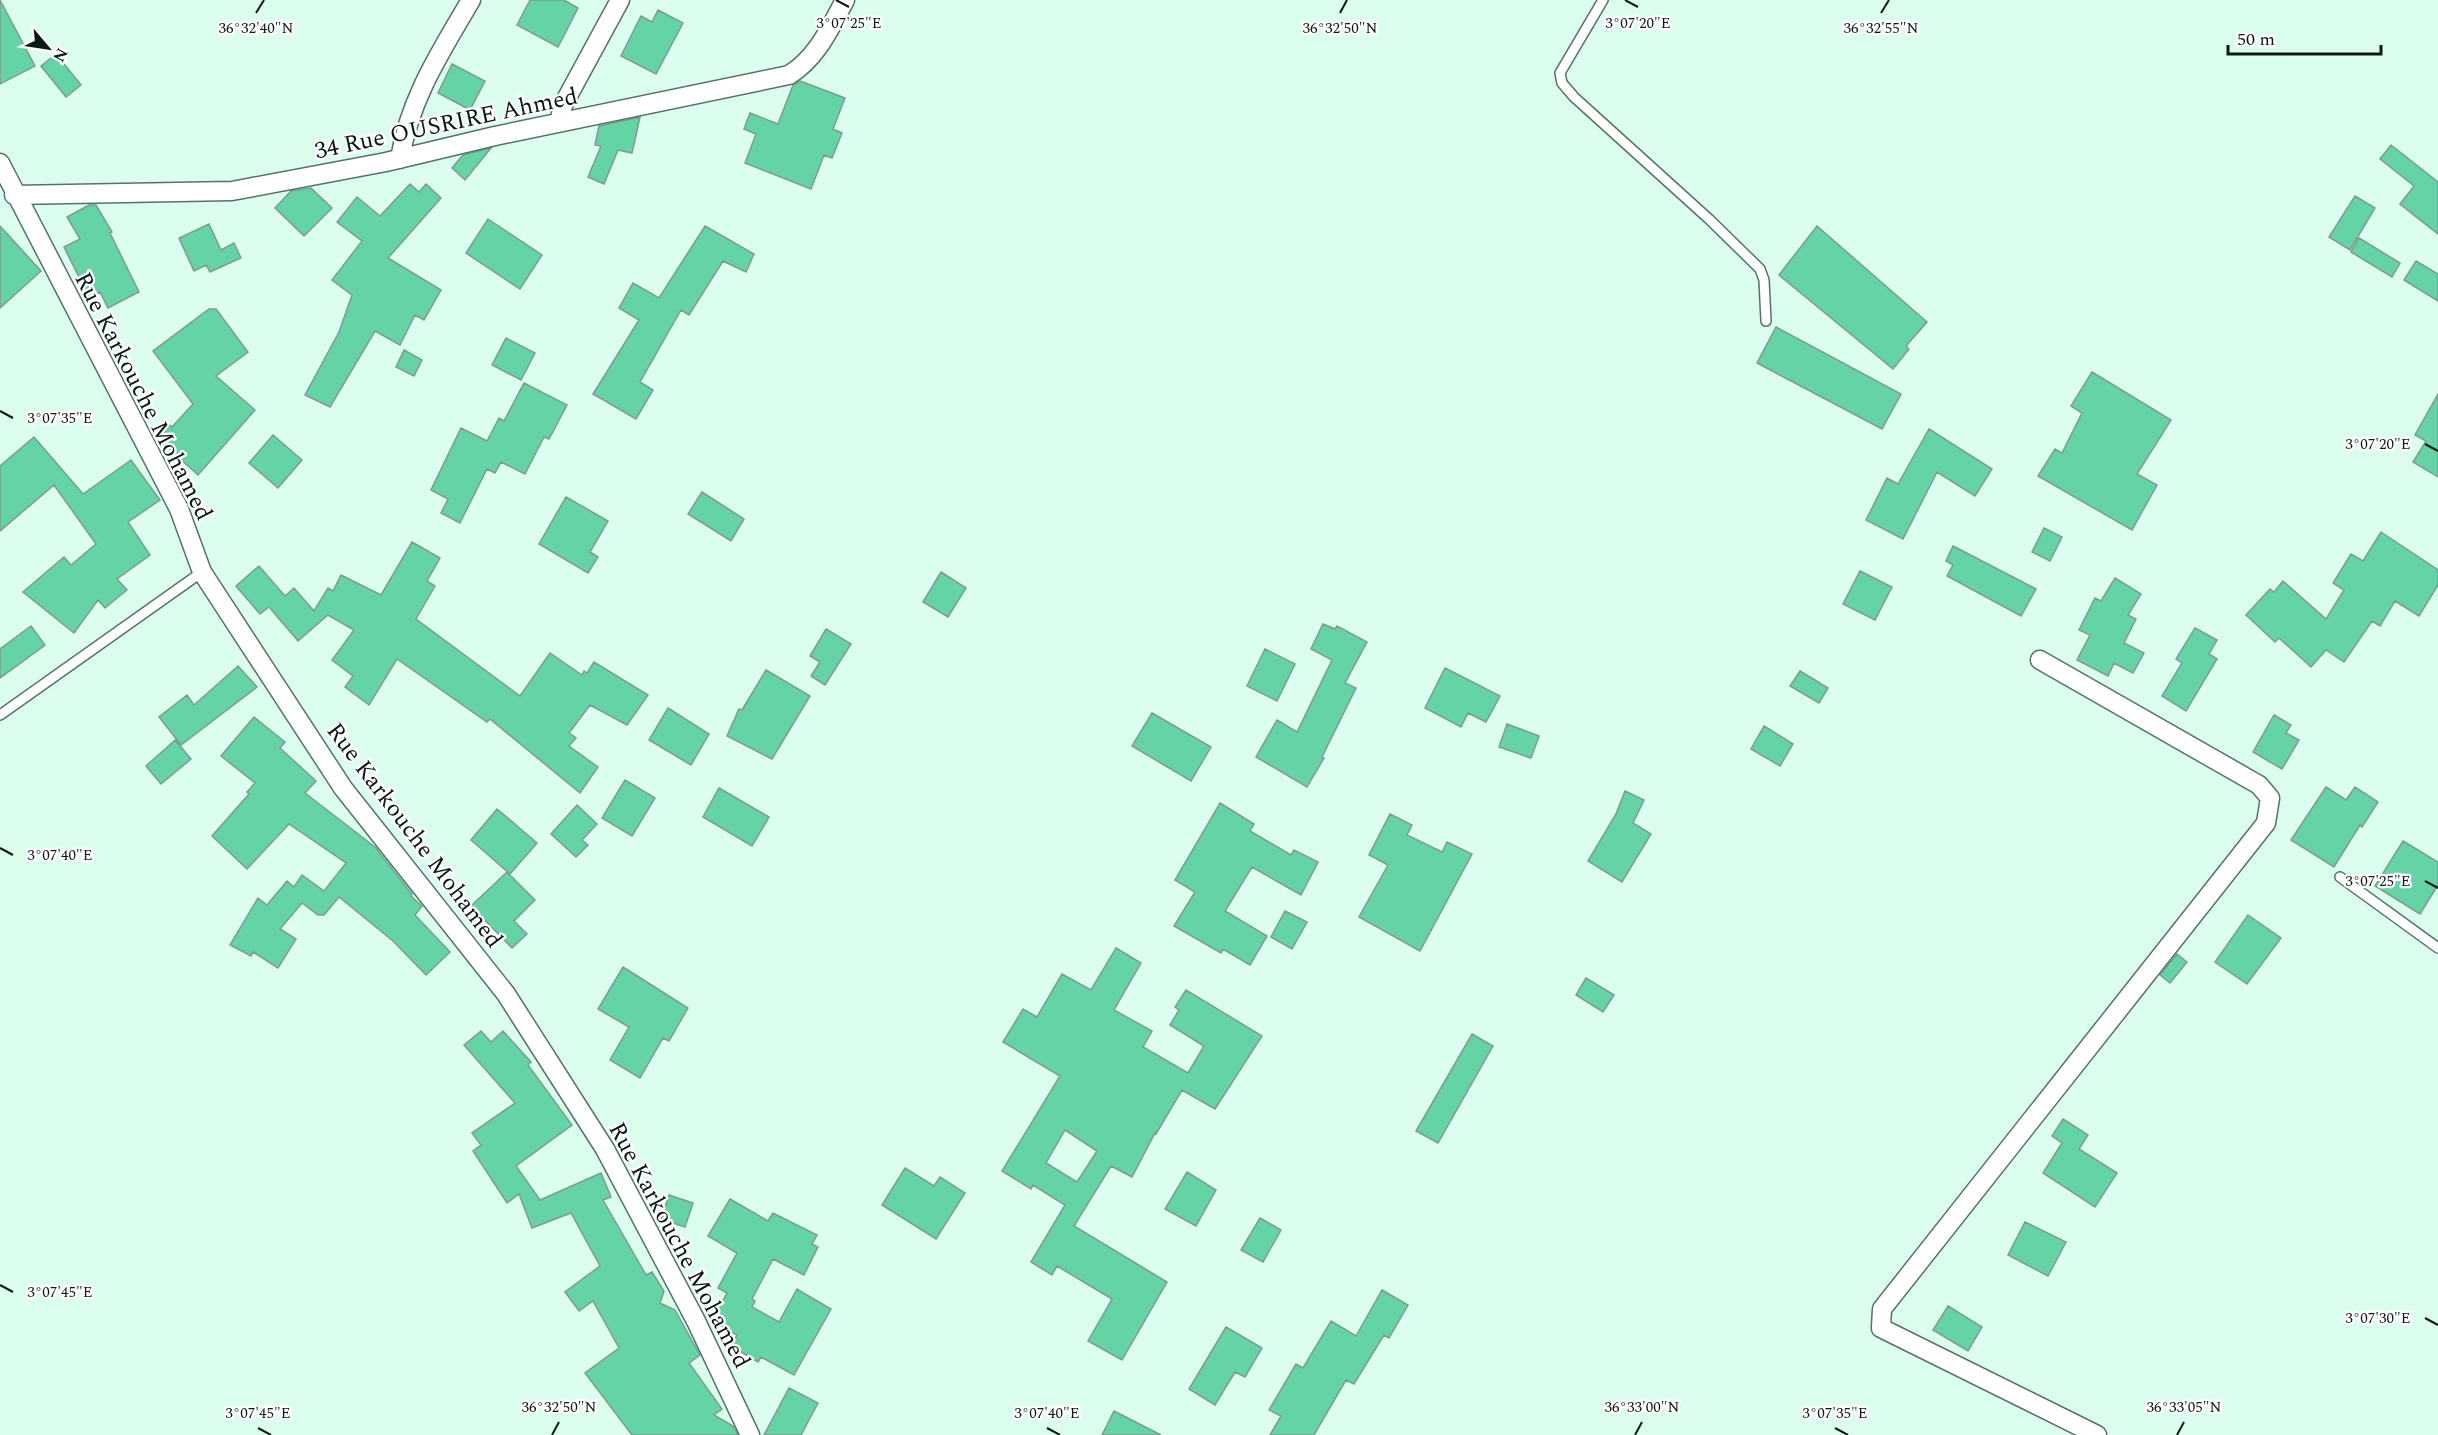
<svg xmlns="http://www.w3.org/2000/svg" width="2438" height="1435" font-family="Spectral,serif">
	<style>
		.building { fill: #64d4a7; stroke: #7c9c8d; stroke-width: 1.5; fill-rule: evenodd }
		.lines { fill: none; stroke-linecap: round; stroke-linejoin: round }
		.service-casing { stroke: #547365; stroke-width: 12 }
		.minor-casing { stroke: #547365; stroke-width: 21 }
		.service { stroke: #fff; stroke-width: 9 }
		.minor { stroke: #fff; stroke-width: 18 }
		.ticks { fill: none; stroke: #0c1813; stroke-width: 2 }
		.labels { text-anchor: middle; stroke-width: 4.5; stroke-linejoin: round; paint-order: stroke }
		.street-label { font-size: 24px; fill: #0c1813; stroke: #fff }
		.ticks-label { font-size: 15px; text-anchor: middle; fill: #0c1813; stroke: #fff; stroke-width: 4.5; stroke-linejoin: round; paint-order: stroke }
	</style>
	<rect width="100%" height="100%" fill="#dcfeee"/>
	<!-- building -->
	<path class="building" d="M0,0L35,66L0,84Z
		M530,0H564L578,8L558,47L517,25Z
		M658,10L683,23L656,74L621,56L641,16L652,22Z
		M56,54L81,85L66,97L41,66Z
		M452,64L485,81L470,110L438,93Z
		M800,81L845,98L833,129L842,133L832,158L824,155L811,189L745,163L756,134L744,129L750,113L778,124L793,85Z
		M640,117L632,153L618,150L604,184L588,177L601,146L595,145L599,126Z
		M2391,145L2438,182V234L2400,204L2414,186L2380,159Z
		M491,148L465,180L452,168L463,155Z
		M410,184L419,192L426,184L441,198L388,258L441,290L424,320L415,315L400,345L375,331L330,407L305,395L339,332L352,295L332,280L362,241L337,222L357,197L380,216Z
		M311,188L332,208L304,236L275,208L291,191Z
		M2355,196L2375,208L2350,250L2329,237Z
		M89,205H96L112,232L110,233L139,292L108,308L100,292L89,297L64,247L80,239L67,217Z
		M488,219L542,255L520,289L466,253Z
		M209,224L221,250L234,243L241,258L210,272L206,265L194,271L179,238Z
		M0,226L41,271L0,308Z
		M705,226L754,254L746,272L723,261L689,315L681,310L640,382L653,390L636,419L593,394L639,320L619,308L633,283L659,298Z
		M1817,226L1927,322L1906,346L1909,349L1893,369L1779,275Z
		M2359,238L2400,263L2392,277L2351,252Z
		M2416,261L2438,274V301L2404,280Z
		M209,309H216L248,352L216,376L255,410L198,475L158,439L170,425L172,427L193,404L153,351Z
		M1776,327L1901,394L1882,429L1757,363Z
		M506,338L535,353L521,380L492,365Z
		M404,350L422,360L414,376L396,367Z
		M2092,372L2171,420L2137,474L2157,485L2132,530L2038,476L2055,449L2062,453L2082,413L2071,406Z
		M524,383L567,405L549,439L544,437L525,474L501,462L495,473L487,469L460,523L441,513L448,499L431,490L461,428L487,441L499,418L504,421Z
		M2438,394V477L2413,462L2426,441L2415,435Z
		M1929,429L1992,469L1975,496L1937,472L1903,539L1866,520L1887,478L1898,484Z
		M273,435L302,460L278,488L249,463Z
		M34,437L83,494L131,460L160,500L128,522L150,555L117,579L127,590L105,608L98,600L74,633L23,592L64,557L71,565L96,544L54,485L0,531V466Z
		M702,492L744,519L731,541L688,514Z
		M566,497L608,521L590,552L598,557L588,573L539,544Z
		M2044,528L2062,537L2050,561L2032,552Z
		M2381,532L2438,570V585L2419,616L2395,601L2380,626L2372,621L2344,662L2326,650L2311,667L2279,638L2275,642L2246,615L2270,589L2274,592L2283,581L2326,619L2344,590L2333,583L2351,554L2363,561Z
		M412,542L440,558L427,581L435,586L416,619L520,696L550,653L582,675L584,671L587,673L594,662L648,695L627,725L590,705L569,733L576,738L569,746L598,767L580,793L490,719L487,722L397,659L369,705L345,687L353,676L332,660L354,630L328,615L298,641L269,607L260,614L236,586L259,566L285,596L294,588L314,611L328,588L333,591L341,575L381,595Z
		M1953,546L2036,589L2021,616L1947,576L1953,565L1946,561Z
		M1860,571L1892,587L1875,620L1843,604Z
		M941,572L966,588L948,617L923,602Z
		M2115,578L2141,594L2128,615L2136,619L2124,643L2144,653L2133,673L2114,663L2108,676L2077,660L2090,635L2079,630L2095,598L2101,601Z
		M1323,624L1335,629L1337,626L1367,642L1345,683L1356,688L1322,757L1324,758L1307,787L1256,757L1277,720L1297,732L1332,660L1311,649Z
		M31,626L45,645L0,678V649Z
		M2195,628L2217,640L2209,654L2217,659L2186,711L2162,696L2182,663L2176,659Z
		M826,629L851,644L825,685L811,676L820,662L810,656Z
		M1265,649L1295,664L1277,701L1247,686Z
		M238,666L257,687L181,745L159,717L187,695L194,705Z
		M1445,668L1500,696L1486,722L1468,713L1461,727L1425,708Z
		M766,670L810,696L772,759L727,736L739,709L742,710Z
		M1800,671L1828,688L1819,703L1790,686Z
		M668,708L709,734L691,765L649,740Z
		M1152,713L1211,747L1191,781L1132,746Z
		M2274,715L2291,725L2286,733L2299,740L2282,769L2253,752Z
		M254,717L285,742L280,748L316,781L305,793L375,847L412,894L411,896L422,906L415,915L450,952L426,975L393,941L339,897L324,915H318L302,903L280,929L296,939L278,968L253,952L251,956L230,945L258,898L267,905L287,881L294,887L302,875L324,891L346,863L289,824L247,869L212,836L249,794L247,792L255,783L221,756Z
		M1507,724L1539,736L1531,758L1499,747Z
		M1764,726L1793,744L1780,766L1751,749Z
		M175,740L191,759L161,784L146,766Z
		M625,780L655,798L632,836L602,818Z
		M2326,787L2346,800L2355,787L2378,802L2362,827L2360,825L2334,867L2291,840Z
		M719,788L769,817L752,846L703,817Z
		M1625,791L1644,800L1633,823L1651,834L1622,882L1588,861L1616,814Z
		M1220,803L1254,824L1250,831L1291,855L1294,850L1318,862L1301,895L1252,867L1225,911L1267,936L1250,965L1223,949L1221,953L1174,926L1195,892L1175,880Z
		M577,805L597,824L582,840L588,845L576,857L551,834Z
		M497,809L537,843L510,874L471,840Z
		M1390,814L1412,825L1407,835L1442,852L1447,842L1472,854L1420,951L1359,917L1388,865L1369,855Z
		M2403,841L2438,862V885L2420,914L2375,886Z
		M507,872L535,900L514,921L527,934L512,948L471,906Z
		M1285,911L1307,922L1292,949L1271,937Z
		M2248,915L2281,938L2247,984L2215,962Z
		M1116,948L1141,963L1114,1010L1152,1031L1143,1047L1188,1073L1204,1046L1170,1025L1179,1010L1175,1007L1186,990L1262,1036L1215,1109L1182,1090L1156,1134L1155,1133L1132,1177L1111,1166L1074,1226L1167,1282L1122,1360L1088,1341L1112,1299L1057,1266L1052,1275L1031,1262L1065,1205L1033,1185L1031,1189L1002,1171L1060,1076L1003,1042L1023,1009L1037,1017L1062,974L1091,990ZM1065,1130L1097,1151L1077,1182L1046,1163Z
		M2177,954L2187,962L2170,983L2160,975Z
		M623,967L688,1008L669,1041L663,1038L640,1078L610,1060L629,1027L598,1009Z
		M1586,978L1614,995L1603,1012L1576,995Z
		M481,1031L491,1042L503,1031L531,1062L528,1065L572,1125L516,1166L540,1200L601,1173L611,1197L603,1200L646,1275L652,1272L664,1291L660,1303L675,1310L700,1355L689,1363L722,1409L714,1415L733,1426L738,1435H632L585,1373L619,1348L593,1301L579,1311L565,1292L600,1266L571,1213L532,1228L519,1194L507,1203L473,1151L481,1145L472,1133L515,1103L464,1045Z
		M1472,1034L1493,1046L1438,1143L1416,1131Z
		M2063,1119L2088,1135L2079,1149L2117,1173L2095,1207L2043,1173L2062,1143L2052,1136Z
		M905,1168L934,1186L940,1177L965,1193L936,1239L882,1205Z
		M1187,1172L1216,1190L1196,1226L1165,1209Z
		M669,1195L693,1203L685,1227L661,1219Z
		M730,1199L768,1221L773,1213L817,1235L812,1244L818,1247L804,1275L773,1259L752,1299L755,1301L752,1307L779,1322L797,1289L831,1309L794,1375L761,1357L758,1362L731,1346L737,1335L712,1321L727,1293L718,1288L737,1253L708,1236Z
		M1260,1218L1281,1230L1263,1262L1241,1250Z
		M2025,1222L2066,1242L2048,1276L2008,1255Z
		M1382,1290L1408,1305L1389,1338L1384,1335L1354,1384L1346,1380L1314,1435H1270L1281,1416L1269,1410L1296,1364L1303,1368L1331,1321L1356,1336Z
		M1948,1306L1982,1327L1968,1351L1933,1330Z
		M1226,1327L1262,1348L1245,1377L1235,1372L1215,1405L1189,1389Z
		M789,1388L818,1403L801,1435H764Z
		M1114,1411L1161,1435H1102Z"/>
	<g class="lines">
		<!-- service casing -->
		<g class="service-casing">
			<path id="service" d="M1603,0L1560,73L1562,83L1574,97L1710,220L1760,269L1764,280L1766,321
				M0,715L202,572
				M2340,877L2438,948"/>
		</g>
		<!-- minor casing -->
		<g class="minor-casing">
			<path id="minor" d="M559,123L563,105L620,0
				M400,159C409,100 441,51 471,0
				M0,163L179,509L202,572L343,788L506,994L605,1149L696,1321L750,1435
				M14,195L232,191L386,162L495,136L789,75C817,58 830,28 845,0
				M2040,660L2259,785L2270,798L2266,823L1882,1309L1881,1328L2097,1435"/>
		</g>
		<!-- service -->
		<use href="#service" class="service"/>
		<!-- minor -->
		<use href="#minor" class="minor"/>
	</g>
	<!-- ticks -->
	<path class="ticks" d="M836,0L849,7M1625,0L1638,7M256,13L264,0M1340,13L1347,0M1881,13L1889,0M0,411L13,418M2425,444L2438,451M0,848L13,855M2425,881L2438,888M0,1285L13,1292M2425,1318L2438,1325M258,1428L271,1435M1047,1428L1060,1435M1835,1428L1848,1435M552,1435L559,1422M1635,1435L1642,1422M2177,1435L2184,1422"/>
	<g class="labels">
		<!-- street labels -->
		<g class="street-label">
			<text transform="translate(446 123) rotate(-12)" y="8">34 Rue OUSRIRE Ahmed</text>
			<text transform="translate(144 396) rotate(63)" y="8">Rue Karkouche Mohamed</text>
			<text transform="translate(415 835) rotate(53)" y="8">Rue Karkouche Mohamed</text>
			<text transform="translate(680 1245) rotate(62)" y="8">Rue Karkouche Mohamed</text>
		</g>
	</g>
	<g class="ticks-label">
		<text x="849" y="28">3°07'25"E</text>
		<text x="1638" y="28">3°07'20"E</text>
		<text x="256" y="33">36°32'40"N</text>
		<text x="1340" y="33">36°32'50"N</text>
		<text x="1881" y="33">36°32'55"N</text>
		<text x="60" y="423">3°07'35"E</text>
		<text x="2378" y="449">3°07'20"E</text>
		<text x="60" y="860">3°07'40"E</text>
		<text x="2378" y="886">3°07'25"E</text>
		<text x="60" y="1297">3°07'45"E</text>
		<text x="2378" y="1323">3°07'30"E</text>
		<text x="559" y="1412">36°32'50"N</text>
		<text x="1642" y="1412">36°33'00"N</text>
		<text x="2184" y="1412">36°33'05"N</text>
		<text x="258" y="1418">3°07'45"E</text>
		<text x="1047" y="1418">3°07'40"E</text>
		<text x="1835" y="1418">3°07'35"E</text>
	</g>
	<!-- north arrow -->
	<g transform="translate(48 48) rotate(119)" stroke="#ffffff" stroke-width="4.5" paint-order="stroke">
	<path d="M0-4.5L10 22L0 15L-10 22Z" fill="#0c1813"/>
	<text y="-9" font-size="16" font-weight="bold" text-anchor="middle" fill="#0c1813">N</text>
	</g>
	<!-- scale -->
	<path d="M2228 45v9h153v-9" fill="none" stroke="#0c1813" stroke-width="3"/>
	<text x="2237" y="45" font-size="18" fill="#0c1813" stroke="#ffffff" stroke-width="4.5" paint-order="stroke">50 m</text>
</svg>
